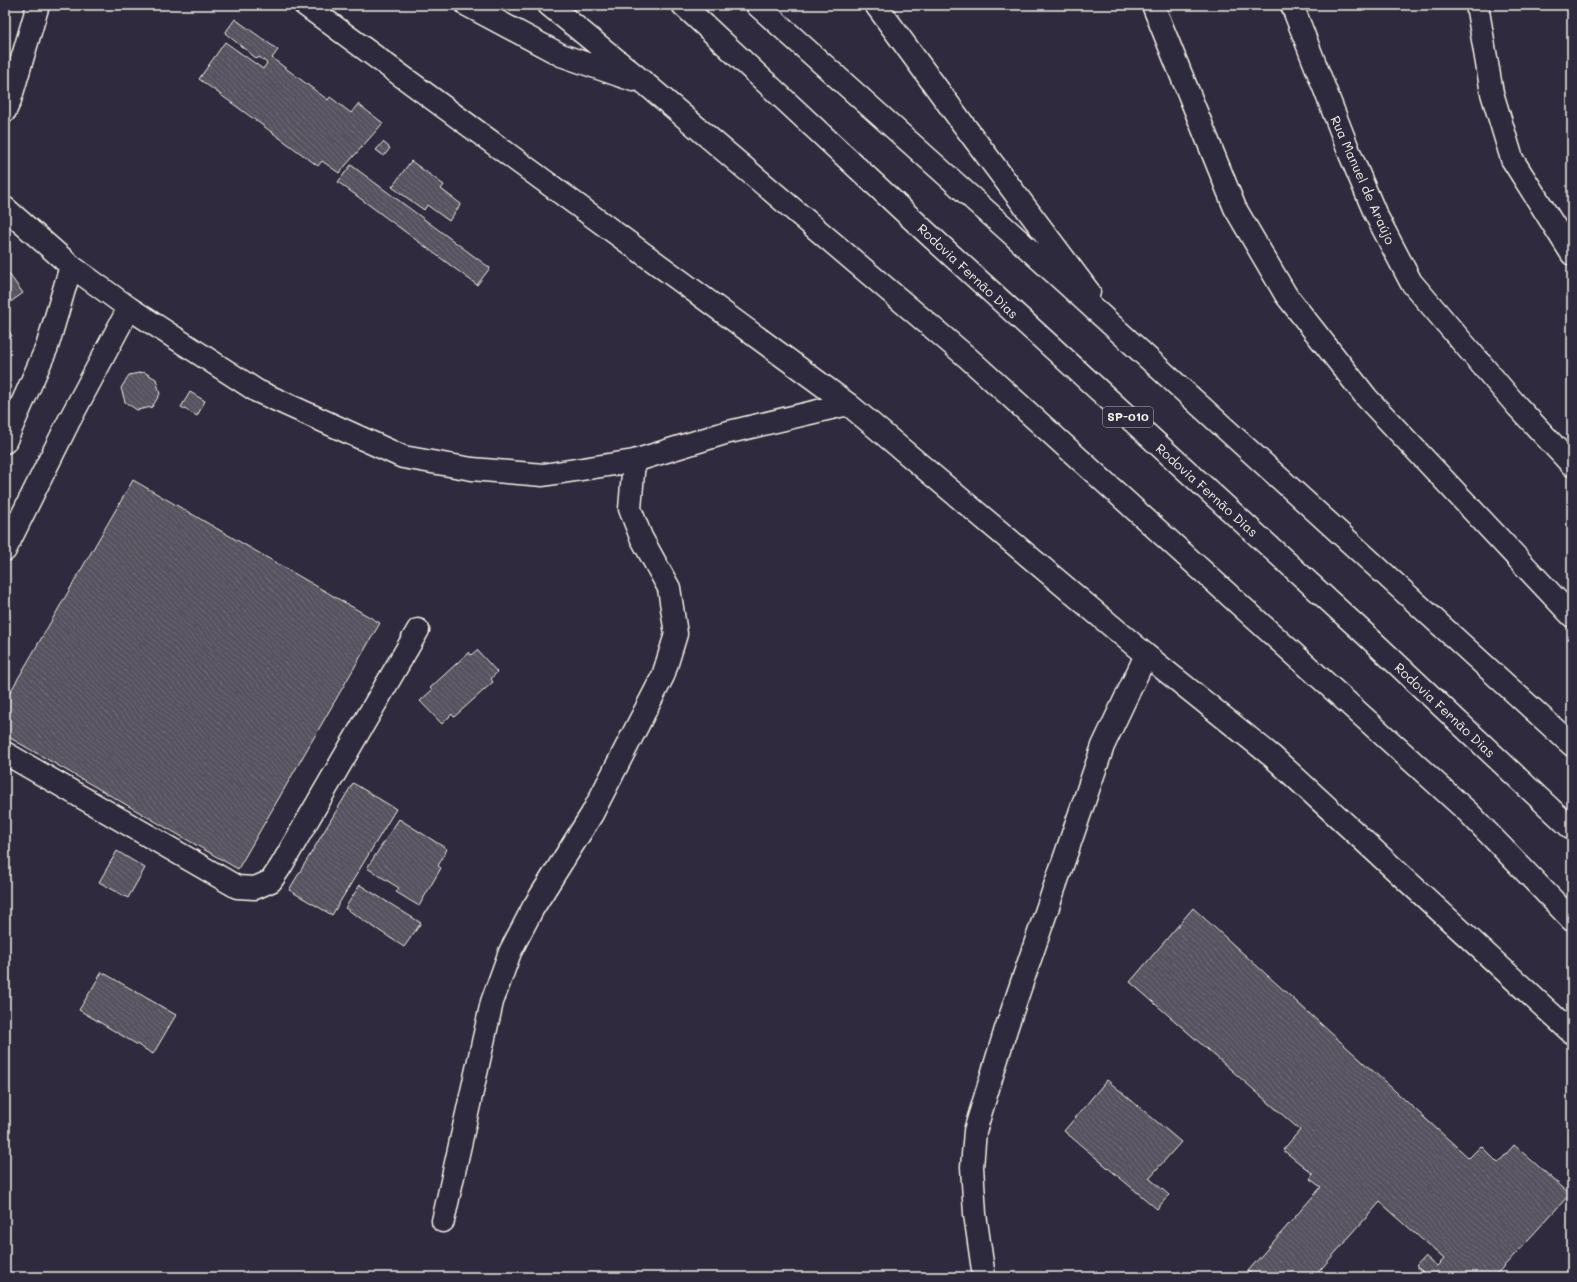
<svg xmlns="http://www.w3.org/2000/svg" width="1577" height="1282" font-family="Mali,sans-serif">
	<style>
		.building { fill: url(#building-back-hatch); stroke: #f4f1e8 }
		.lines { fill: none; stroke-linecap: round; stroke-linejoin: round }
		.minor-casing { stroke: #f4f1e8; stroke-width: 25 }
		.highway-casing { stroke: #f4f1e8; stroke-width: 25 }
		.minor { stroke: #2f2a3d; stroke-width: 22 }
		.highway { stroke: #2f2a3d; stroke-width: 22 }
		.labels { text-anchor: middle; stroke-width: 3; stroke-linejoin: round; paint-order: stroke }
		.shield { fill: #2f2a3d; stroke: #b9b5b5; stroke-width: 1 }
		.shield-label { font-size: 12px; font-weight: bold; fill: #f4f1e8 }
		.street-label { font-size: 13px; fill: #f4f1e8; stroke: #2f2a3d }
	</style>
	<defs>
		<pattern id="building-back-hatch" width="6" height="6" patternUnits="userSpaceOnUse"><rect width="6" height="6" fill="#56525f"/><path d="M-1 5l2 2M0 0l6 6M5-1l2 2" fill="none" stroke="#6f6b76"/></pattern>
	</defs>
	<rect width="100%" height="100%" fill="#2f2a3d"/>
	<filter id="ink" filterUnits="userSpaceOnUse"><feTurbulence type="fractalNoise" baseFrequency=".025" numOctaves="2"/><feDisplacementMap in="SourceGraphic" scale="8" xChannelSelector="R" yChannelSelector="G"/><feConvolveMatrix kernelMatrix="1 2 1 2 8 2 1 2 1" color-interpolation-filters="sRGB"/></filter>
	<g filter="url(#ink)">
		<!-- building -->
		<path class="building" d="M235,19L278,50L272,58L328,100L330,97L351,113L358,104L383,123L339,173L322,161L318,166L199,79L225,42L263,69L267,63L259,57L257,59L225,33Z
			M383,142L390,148L384,156L376,150Z
			M411,161L444,185L441,189L461,204L449,221L427,205L424,210L392,187Z
			M351,165L490,268L477,285L338,182Z
			M6,270L23,293L5,306V271Z
			M5,325L12,336L5,341Z
			M144,372L156,379L160,394L152,407L137,410L125,402L121,388L129,375Z
			M190,392L205,401L197,416L181,407Z
			M133,480L380,623L238,869L5,735V701Z
			M477,650L497,672L491,679L493,682L454,717L452,714L442,724L420,701L432,690L430,688L469,652L471,655Z
			M353,783L396,809L332,915L289,890Z
			M399,819L447,849L438,866L441,868L419,906L396,892L399,888L367,868Z
			M117,851L145,868L128,898L99,882Z
			M360,885L421,923L404,947L345,908Z
			M1193,908L1469,1158L1481,1146L1498,1163L1514,1145L1570,1194L1494,1277H1429L1416,1266L1425,1256L1437,1266L1444,1259L1380,1202L1314,1277H1255L1248,1271L1321,1187L1310,1179L1313,1174L1283,1150L1300,1130L1130,982Z
			M102,972L176,1015L153,1054L79,1010Z
			M1107,1080L1181,1142L1149,1178L1169,1195L1157,1209L1064,1131Z"/>
		<g class="lines">
			<!-- minor casing -->
			<g class="minor-casing">
				<path id="minor" d="M305,5L848,404L1146,655L1273,757L1572,1033
					M1292,5L1350,154L1375,213L1411,282L1517,406L1572,465
					M1477,5L1492,93L1512,159L1572,254
					M5,111L10,100L38,5
					M5,208L71,266L129,308L257,391L403,457L472,469L543,475L634,461L725,433L848,404
					M5,442L47,347L71,266
					M5,550L69,421L129,308
					M5,753L237,887L255,888L271,881L281,866L418,630
					M443,1221L492,1002L510,952L533,908L592,814L663,676L676,634L669,588L641,537L630,509L634,461
					M984,1277L975,1214L972,1167L975,1131L1006,1029L1103,746L1146,655"/>
			</g>
			<!-- highway casing -->
			<g class="highway-casing">
				<path id="highway" d="M467,5L561,55L633,80
					M549,5L647,85L967,357L1469,813L1572,920
					M683,5L926,232L1364,633L1572,829
					M757,5L1012,234L1572,745
					M876,5L963,124L1089,292
					M1153,5L1235,208L1286,295L1367,398L1572,616"/>
			</g>
			<!-- minor -->
			<use href="#minor" class="minor"/>
			<!-- highway -->
			<use href="#highway" class="highway"/>
		</g>
	</g>
	<g class="labels">
		<!-- shield labels -->
		<rect class="shield" x="1103" y="407" width="50" height="20" rx="3"/>
		<g class="shield-label">
			<text x="1128" y="421">SP-010</text>
		</g>
		<!-- street labels -->
		<g class="street-label">
			<text transform="translate(1363 180) rotate(66)" y="5">Rua Manuel de Araújo</text>
			<text transform="translate(968 271) rotate(43)" y="5">Rodovia Fernão Dias</text>
			<text transform="translate(1207 490) rotate(42)" y="5">Rodovia Fernão Dias</text>
			<text transform="translate(1445 710) rotate(43)" y="5">Rodovia Fernão Dias</text>
		</g>
	</g>
	<!-- margin -->
	<rect width="1577" height="1282" fill="none" stroke="#2f2a3d" stroke-width="20"/>
	<rect x="10" y="10" width="1557" height="1262" fill="none" stroke="#f4f1e8" stroke-width="1.5" filter="url(#ink)"/>
</svg>
